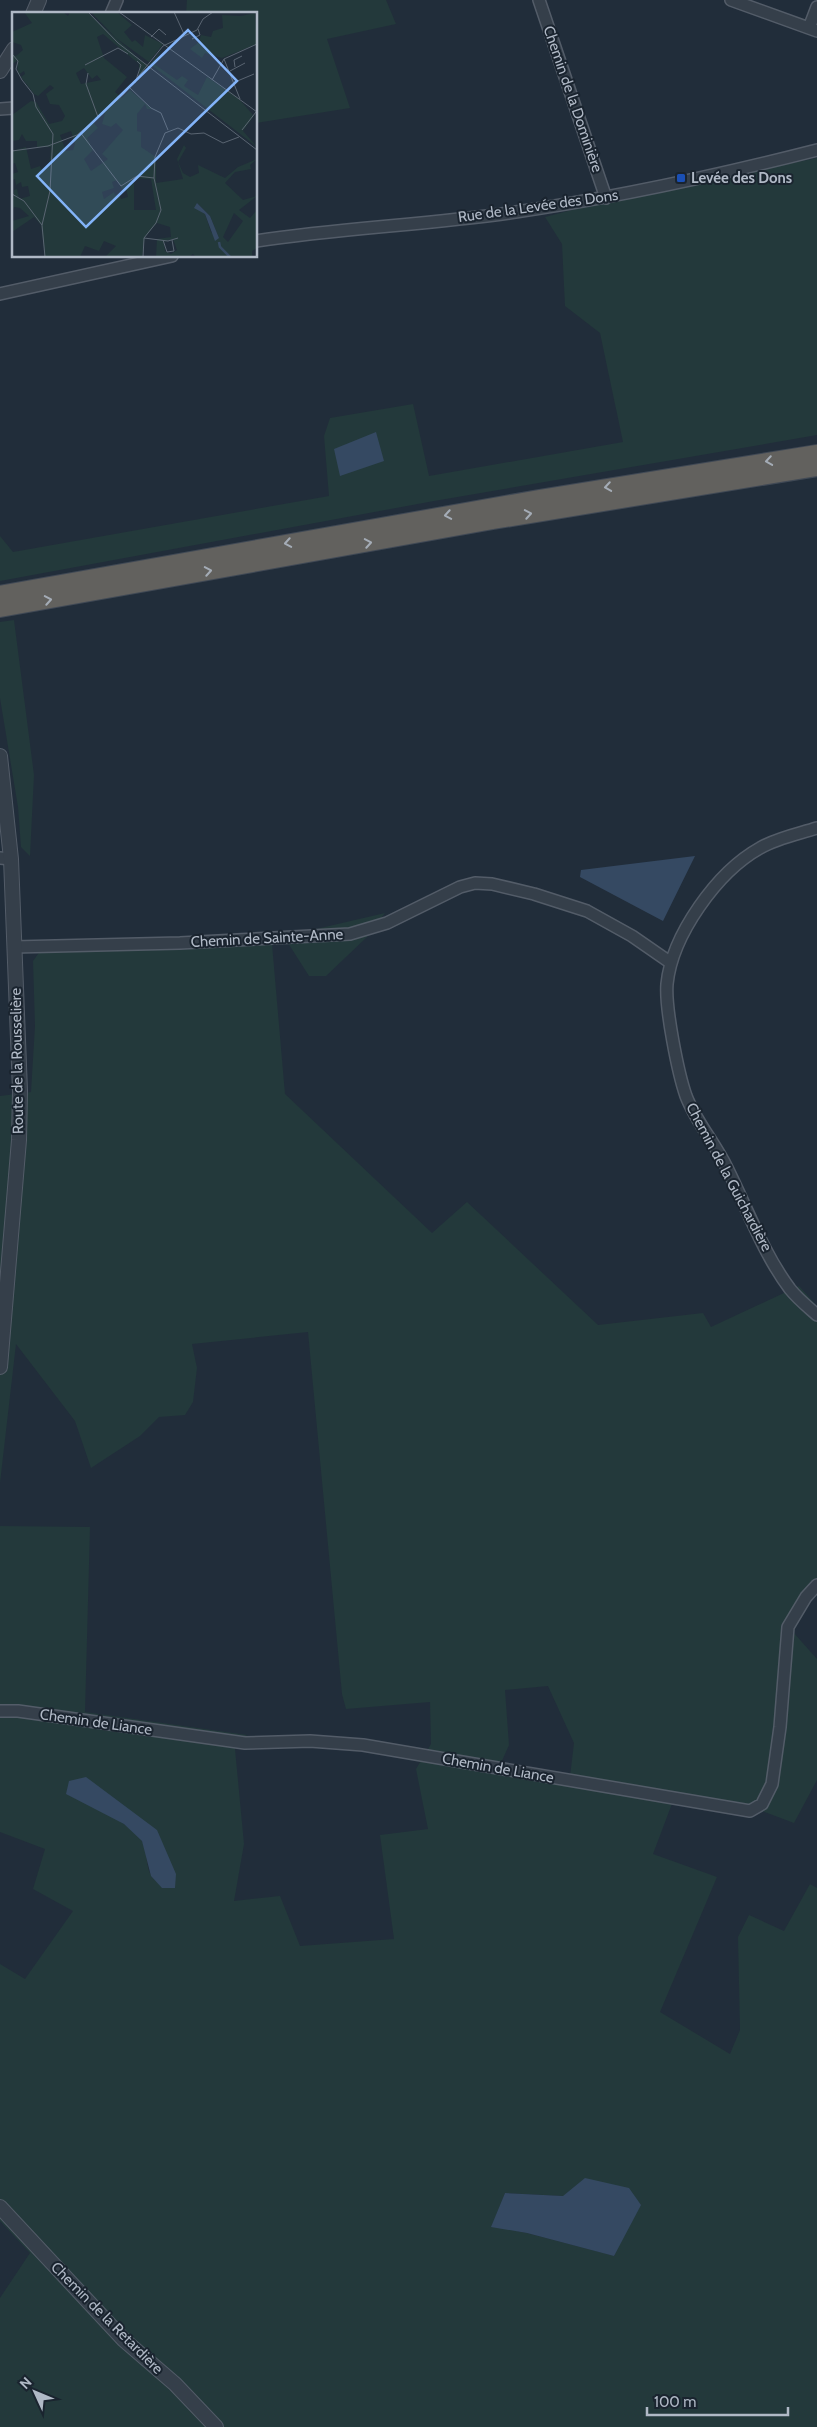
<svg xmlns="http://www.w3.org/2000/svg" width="817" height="2427" font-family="Cabin,sans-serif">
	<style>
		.green { fill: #23393b; fill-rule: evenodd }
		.water { fill: #354962 }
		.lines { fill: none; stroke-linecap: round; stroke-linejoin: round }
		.minor-casing { stroke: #535c68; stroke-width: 14 }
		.tertiary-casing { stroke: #535c68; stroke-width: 16 }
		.trunk-casing { stroke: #404955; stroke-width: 20 }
		.minor { stroke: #353f4a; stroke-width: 11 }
		.tertiary { stroke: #353f4a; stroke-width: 14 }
		.trunk { stroke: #62615e; stroke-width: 18 }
		.oneway { stroke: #a4acb6 }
		.transit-dot { fill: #1a4fb4; stroke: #1a242f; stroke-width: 2 }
		.labels { text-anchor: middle; stroke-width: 4; stroke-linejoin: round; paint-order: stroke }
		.street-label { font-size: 15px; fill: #b0b9c6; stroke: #1a242f }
		.poi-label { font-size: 15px; font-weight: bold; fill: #b0b9c6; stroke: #1a242f; text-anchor: start }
		.inset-river { fill: none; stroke: #354962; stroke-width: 2.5 }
		.inset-road { fill: none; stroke: #5a6572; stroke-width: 1 }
		.view { fill: #83b4f9; fill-opacity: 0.15; stroke: #83b4f9; stroke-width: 2.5 }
		.inset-edge { fill: none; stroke: #b0b9c6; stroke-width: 2.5 }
	</style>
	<rect width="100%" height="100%" fill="#212d3a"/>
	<!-- green -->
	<path class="green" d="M187,0H386L396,24L327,39L350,108L256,123V14H186Z
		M817,158V435L434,501L0,581V536L13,552L329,496L324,436L330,418L413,404L429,476L623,442L600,333L565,306L562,244L545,217L599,203Z
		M14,620L34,775L30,856L21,847L18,807L0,698V622Z
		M385,913L368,936L326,976H309L288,943L272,944L285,1094L432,1233L467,1202L598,1325L703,1313L711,1327L799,1286L817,1306V1594L811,1599L793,1632L817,1659V1780L794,1823L749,1806L676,1793L653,1854L717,1877L660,2012L730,2054L740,2030L738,1937L749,1915L784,1931L810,1884L817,1888V2427H0V2298L30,2253L0,2221V1964L25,1979L73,1911L33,1889L45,1849L0,1832V1526L90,1527L85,1712L247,1735L235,1749L244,1844L234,1901L280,1896L300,1946L394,1939L380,1835L428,1829L416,1769L431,1744L430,1702L346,1709L342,1694L308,1332L192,1344L197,1368L193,1402L185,1415L159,1417L140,1436L91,1468L75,1421L16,1344L0,1483V1096L31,1092L35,1026L33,961L46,943L312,930ZM548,1686L574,1743L569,1785L497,1772L509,1745L505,1690ZM67,1794L157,1830L156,1881C144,1871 149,1854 142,1841C130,1821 87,1805 67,1794ZM505,2193L563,2196L615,2256L527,2233L492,2226Z"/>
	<!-- water -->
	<path class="water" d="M376,432L384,461L340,476L334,449Z
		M695,856L663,921L580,877L581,870Z
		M86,1777L157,1830L176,1874L175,1888H162L151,1876L142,1841L124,1824L66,1794L69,1781Z
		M585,2178L629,2188L641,2205L614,2256L527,2233L491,2227L505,2193L563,2196Z"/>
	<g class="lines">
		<!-- minor casing -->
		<g class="minor-casing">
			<path id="minor" d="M539,0L606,198
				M731,0L817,31
				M111,14L117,0
				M809,28L817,7
				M0,109L14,108
				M256,241C340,228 425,225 509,213C613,198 715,176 817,150
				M0,294L172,256
				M817,828C798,834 777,838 760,848C717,872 672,935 667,984C665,1008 678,1073 686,1096C696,1122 715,1143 727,1168C747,1208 763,1253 790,1289C798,1299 808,1307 817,1315
				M0,858L11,859
				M14,947L180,943L350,934L387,923L460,887L475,883L492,884L534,894L587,911L632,936L671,963
				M0,1711H18L245,1743L310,1741L363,1745L750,1811L762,1804L772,1784L780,1727L788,1627L806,1597L817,1585"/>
		</g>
		<!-- tertiary casing -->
		<g class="tertiary-casing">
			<path id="tertiary" d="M33,14L39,0
				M0,71L14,49
				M0,756L11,859L20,1091L19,1140L0,1367
				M0,2207L124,2340L175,2384L216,2427"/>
		</g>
		<!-- trunk casing -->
		<g class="trunk-casing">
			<path id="trunk" d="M0,595L539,499L817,454
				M0,608L493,520L817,467"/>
		</g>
		<!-- minor -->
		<use href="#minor" class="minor"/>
		<!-- tertiary -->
		<use href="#tertiary" class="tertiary"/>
		<!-- trunk -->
		<use href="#trunk" class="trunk"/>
	</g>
	<!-- one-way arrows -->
	<defs><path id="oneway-chevron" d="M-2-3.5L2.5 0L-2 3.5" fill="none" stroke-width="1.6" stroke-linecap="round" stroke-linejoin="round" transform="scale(1.25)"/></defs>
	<g class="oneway">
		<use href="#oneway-chevron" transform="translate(769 461) rotate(171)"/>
		<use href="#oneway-chevron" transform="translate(608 487) rotate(171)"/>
		<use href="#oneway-chevron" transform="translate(528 514) rotate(-10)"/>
		<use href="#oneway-chevron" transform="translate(448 515) rotate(170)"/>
		<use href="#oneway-chevron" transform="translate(288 543) rotate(170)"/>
		<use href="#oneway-chevron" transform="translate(368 543) rotate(-10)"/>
		<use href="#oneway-chevron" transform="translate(208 571) rotate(-10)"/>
		<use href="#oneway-chevron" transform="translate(48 600) rotate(-10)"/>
	</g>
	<!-- markers -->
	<rect class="transit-dot" x="676" y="173" width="10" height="10" rx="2.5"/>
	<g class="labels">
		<!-- street labels -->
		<g class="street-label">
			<text transform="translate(573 99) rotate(71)" y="5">Chemin de la Dominière</text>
			<text transform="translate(538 206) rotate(-8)" y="5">Rue de la Levée des Dons</text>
			<text transform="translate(267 938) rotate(-3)" y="5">Chemin de Sainte-Anne</text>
			<text transform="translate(17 1061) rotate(-91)" y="5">Route de la Rousselière</text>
			<text transform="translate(729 1177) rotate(62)" y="5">Chemin de la Guichardière</text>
			<text transform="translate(96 1722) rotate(8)" y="5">Chemin de Liance</text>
			<text transform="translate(498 1768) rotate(10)" y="5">Chemin de Liance</text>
			<text transform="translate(107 2318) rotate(45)" y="5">Chemin de la Retardière</text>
		</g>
		<!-- poi labels -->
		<g class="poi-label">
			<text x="691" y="183">Levée des Dons</text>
		</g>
	</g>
	<!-- overview -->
	<g transform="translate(12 12)">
		<rect width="245" height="245" fill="#212d3a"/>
		<path d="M12,0H51L56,4L58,0H75L135,54L127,65V52L91,22L85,25L92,46L115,65L103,80L110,86L118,78L140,97H135L133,92L125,102V119L129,120V135L144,145V171L171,167L165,147L172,133L174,136L166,150L171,161L178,165L187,161L186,153L213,166L226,155L245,147L238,153L239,157L223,160L213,171L231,188L245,184L227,198L238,206L245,198V236L240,239V245H184L181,242L177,245H144L145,227L159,225L158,215L145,211L133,225L130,245H93L104,234L92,229L87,239L73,234L68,245H33L29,213L22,205L0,220V209L17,204L8,196L2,195L0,200L2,178L5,177L7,187L18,184L16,174L10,175L9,170L4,173L3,167L0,168V162L6,160L3,151L0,152V139L14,135L19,157L28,154L29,157L37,155L39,135H25V129H14L10,122L7,128L0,129V103L19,89L24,90L37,112L50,109L53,104L47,93L38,92L34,82L42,76L38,73L26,84L22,82L9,65L13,62L12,59L6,63L5,49L0,52V42L4,44L11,38L9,33L0,30V20L20,11ZM72,56L80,67L85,63L89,68L69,72L64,61ZM93,101L90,112L99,115L104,111L111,118L90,142L96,147L79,159L72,147L81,138L75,126L86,116L81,110ZM59,119L63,132L61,138L54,139L48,123ZM122,166L139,167L144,198H122ZM105,168L110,177L114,176L116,185L109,187L107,182L103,183L102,180L92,187L90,180L102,176L100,170ZM185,191L198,204L207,226L199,220L193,202L185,196ZM222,201L231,209L216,230L211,225ZM161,227L165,238L159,242L153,239L152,230ZM79,0H105L120,13L112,20L120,30L123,28L131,35L133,23L151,32L137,50L104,26ZM243,1L245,32L210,46L193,41L190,46L178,37L187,30L189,23L199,25L201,19L211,16L210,3L229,4ZM150,37L142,52L165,68L170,64L176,68L172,74L186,83L195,65L226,86L242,104L231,119L245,135L138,52Z" fill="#23393b" fill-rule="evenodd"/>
		<path d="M185,191L198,204L207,226L203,229L193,202L182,196Z" fill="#354962"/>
		<path class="inset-river" d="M207,230L208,235L218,245"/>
		<path class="inset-road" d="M76,0L106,31L245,138M107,0L245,100M162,0L172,22M139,25L147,17L154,23M180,27L188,23L186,17M0,42L6,49L4,57L10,68L21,82L24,95L41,122L38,179L30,213L33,245M212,47L228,87M212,47L245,32M73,53L106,36L116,42M223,55L222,48L230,44M218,59L233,51M76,61L74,72L86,105M200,68L212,47M223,70L242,62M123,71L129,53L125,49M118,76L139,96L149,101L156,118M230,118L244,100M68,120L109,174L125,164L142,166M0,139L36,134L65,123L112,82L151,34L185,18L191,7L201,0M0,182L12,189L30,213M132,226L156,229L166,226M151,228L155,240L162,239L160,228M131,245L132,226L144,211L149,198L142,166L143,145L153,121L166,116L179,122L192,121L211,131L227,125"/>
		<path class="view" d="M176,18L225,69L74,215L25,164Z"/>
		<rect width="245" height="245" class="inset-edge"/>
	</g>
	<!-- north arrow -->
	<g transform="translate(35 2392) rotate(314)" stroke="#1a242f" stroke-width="4" paint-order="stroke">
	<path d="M0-4L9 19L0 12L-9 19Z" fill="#b0b9c6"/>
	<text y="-8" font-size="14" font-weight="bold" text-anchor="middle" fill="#b0b9c6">N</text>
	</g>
	<!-- scale -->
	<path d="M647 2407v8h141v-8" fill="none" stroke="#b0b9c6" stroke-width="2.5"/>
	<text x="654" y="2407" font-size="15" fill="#b0b9c6" stroke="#1a242f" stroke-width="4" paint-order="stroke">100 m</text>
</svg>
